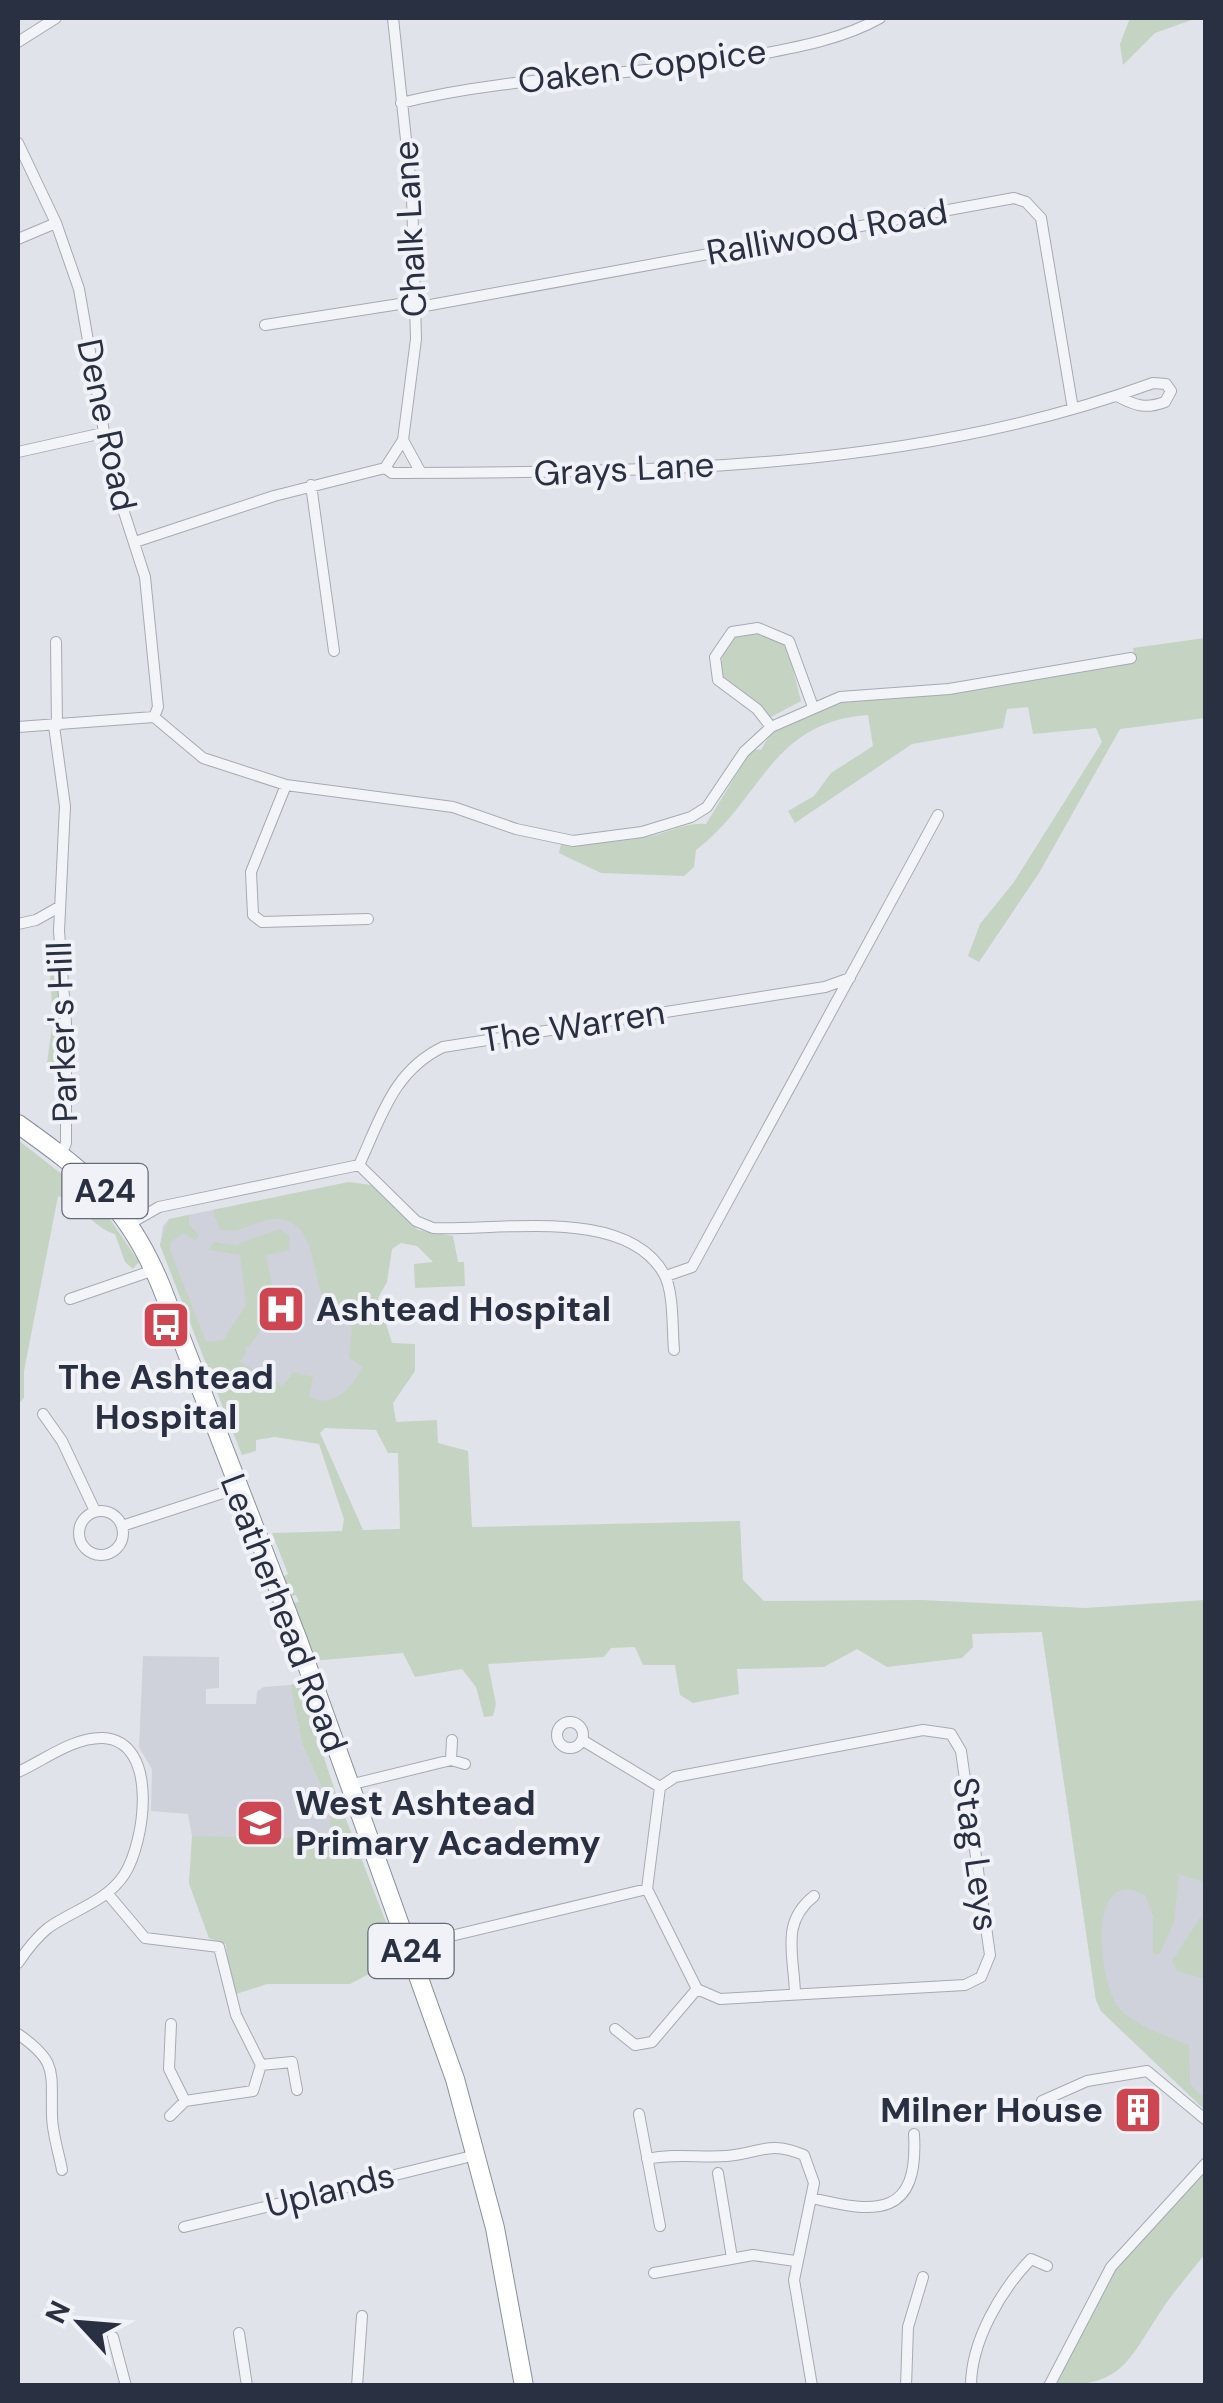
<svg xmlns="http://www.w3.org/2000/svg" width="1223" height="2403" font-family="'DM Sans',sans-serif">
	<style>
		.built { fill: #cfd2db }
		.green { fill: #c5d3c2; fill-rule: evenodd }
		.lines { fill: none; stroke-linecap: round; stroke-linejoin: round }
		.minor-casing { stroke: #a5aab3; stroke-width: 12 }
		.trunk-casing { stroke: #8890a0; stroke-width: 20 }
		.minor { stroke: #f3f4f8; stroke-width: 10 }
		.trunk { stroke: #fff; stroke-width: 18 }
		.labels { text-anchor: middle; stroke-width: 8; stroke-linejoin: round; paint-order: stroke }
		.shield { fill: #f0f2f7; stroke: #656a78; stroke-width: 2.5 }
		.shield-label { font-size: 32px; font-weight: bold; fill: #293041 }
		.street-label { font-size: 35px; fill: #293041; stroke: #f0f2f7 }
		.poi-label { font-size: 35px; font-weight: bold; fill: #293041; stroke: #f0f2f7; text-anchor: start }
	</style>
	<rect width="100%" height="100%" fill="#e0e3e9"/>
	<!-- built -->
	<path class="built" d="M349,1182L396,1422L230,1426L160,1245L163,1226L169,1219Z
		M1205,1626V2110L1101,2011L1096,2000L1042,1632Z
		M143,1656L219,1657V1688L206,1689V1704H256L257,1691L264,1687L290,1685L302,1744L331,1808L329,1832L229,1981L226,1944L209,1938L189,1883L194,1847L188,1814L151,1811L152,1769L139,1747Z"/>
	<!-- green -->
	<path class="green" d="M1130,18H1197L1155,33L1123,65L1120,44Z
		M755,630L787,645L801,701L771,717C741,688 703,686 731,637Z
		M1205,638V718L1120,729L1039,873L979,962L968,956L980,924L1014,882L1102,742L1096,728L1033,734L1028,707L1007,709L1003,728L912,744L795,823L788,811L814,796L831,773L873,746L868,715C770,722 762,800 696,850L694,867L684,876L601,873L559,853L561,844C592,844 621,842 651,836C670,832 686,822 706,824L752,749L761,750L770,734L816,708L853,698L1135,661L1133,648Z
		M57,958L62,1057L59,1066L47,1063L53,1019L49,960Z
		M18,1140L99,1203L139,1262L133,1269L125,1262L115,1234C91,1227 82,1203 58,1196L24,1371V1398L18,1404Z
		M349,1182L371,1185L418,1230L453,1236L458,1262H464L465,1286L415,1288L414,1264L433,1262L417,1246L401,1243L392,1249L387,1282L378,1298L392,1343L415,1344V1371L393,1403L396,1422L437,1420L438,1443L468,1451L472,1527L740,1521L743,1580L764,1601L922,1600L1085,1608L1205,1600V1882L1179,1874L1174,1922L1160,1954H1153V1916L1146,1896C1085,1861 1098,1984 1120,2009C1137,2027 1167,2036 1189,2045L1190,2084L1205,2099V2110L1101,2011L1096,2000L1042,1632L972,1634L973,1647L962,1658L887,1667L857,1649L824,1667L737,1669L739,1694L693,1703L680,1695L675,1665H643L635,1647L611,1648L604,1657L488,1664L496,1704L493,1716L484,1717L476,1687L462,1669L415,1677L403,1653L312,1661L292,1603L299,1602L296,1595L286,1597L280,1579L288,1574L272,1533L342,1531L344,1519L319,1444L275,1437L256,1440V1451L242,1455L160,1245L169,1219L189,1215V1225L199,1235L195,1241L183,1233L171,1242L170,1250L206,1342L223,1340L246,1305L240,1255L208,1250L214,1242L236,1245L279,1229L289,1235L290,1250L266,1255L276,1306L269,1304L263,1314L268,1318L251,1344L244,1348L247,1351L240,1362L283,1386L293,1372L313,1377L309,1397C336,1409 350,1388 363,1367L349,1358L352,1328C343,1319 331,1311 325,1300C310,1275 318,1231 285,1220C262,1213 242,1237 219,1229L213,1210ZM325,1428L376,1430L388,1453H398L400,1529L363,1530L320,1433Z
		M295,1684L301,1687L334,1788L399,1956L396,1967L384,1966L350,1984H267L233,1995L226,1944L209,1938L189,1883L192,1836L319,1838L329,1832L331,1808L302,1744L290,1685Z
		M1199,1919H1205V1979L1177,1971L1172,1961Z
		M1205,2167V2254C1190,2273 1174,2291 1161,2311C1126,2364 1123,2385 1054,2386L1110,2271Z"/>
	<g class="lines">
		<!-- minor casing -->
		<g class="minor-casing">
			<path id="minor" d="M18,42L56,18
				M401,103C518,74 638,77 756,55C798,47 843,39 880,18
				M18,143L56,223L79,289L111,472L145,577L158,707L154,717
				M18,239L56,223
				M265,325L406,303L425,306L1014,198L1026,202L1041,218L1073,409
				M403,440L421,473
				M18,452L103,433
				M385,468L403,440L416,339L412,196L393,18
				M311,485L334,651
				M135,542L274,496L385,468L392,473C647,472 911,472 1153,383L1166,384L1171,391L1165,402C1146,409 1136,406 1119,397
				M56,642L57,726
				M154,717L203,758L286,785L453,807L516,829L573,841L642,832L691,817L707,807L744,752L771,727L840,697L949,689L1131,658
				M54,726L65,806L59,931L66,1024V1143L61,1155
				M18,727L154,717
				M771,727L757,709L718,680L715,657L732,632L758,628L789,641L813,707
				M286,785L251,872L253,915L262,922L368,919
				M18,924L36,920L59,907
				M359,1165L416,1221L433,1228C500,1231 626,1206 664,1274C674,1292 672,1328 674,1350
				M131,1223L159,1207L359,1165C381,1118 393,1071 443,1047L825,987L850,978
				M666,1276L692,1267L938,815
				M70,1299L154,1270
				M43,1414L62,1441L95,1511
				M79 1533a22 22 0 1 1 44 0a22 22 0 1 1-44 0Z
				M122,1526L238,1488
				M557 1735a13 13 0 1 1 26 0a13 13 0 1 1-26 0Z
				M923,1730L951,1734L961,1751L990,1955L981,1977L965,1985L720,1999L697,1989L647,1889L660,1787L675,1777Z
				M452,1740L451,1760L465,1764
				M582,1740L660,1787
				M18,1772C43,1761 73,1737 103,1738C160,1741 145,1843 124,1875C106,1902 73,1910 48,1928C37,1937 26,1951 18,1963
				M349,1785L451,1760
				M107,1893L145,1938L219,1947L236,2015L261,2065L253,2091L185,2101L169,2069L171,2024
				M409,1946L647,1889
				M795,1994C794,1954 780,1923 814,1896
				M615,2029L635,2045L652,2042L697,1989
				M18,2034C58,2062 51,2071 52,2115C52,2133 59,2153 62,2170
				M261,2065L292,2062L297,2090
				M1042,2101L1087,2081L1147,2071L1206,2120
				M639,2114L660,2226
				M170,2116L185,2101
				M647,2159C675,2153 700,2158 727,2156C762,2153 768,2140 804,2155L814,2183L794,2280L812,2386
				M718,2173L732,2258
				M812,2198C877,2214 919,2217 914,2134
				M184,2227L476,2155
				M654,2273L753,2255L795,2261
				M239,2333L247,2386
				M113,2337L126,2386
				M357,2386L362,2316
				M906,2386L908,2327L923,2277
				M971,2386C971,2341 1001,2290 1031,2259L1047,2266
				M1049,2386L1111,2267L1206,2163"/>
		</g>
		<!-- trunk casing -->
		<g class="trunk-casing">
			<path id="trunk" d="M18,1124C88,1174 127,1204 161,1286L298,1640L455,2079L495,2228L524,2386"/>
		</g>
		<!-- minor -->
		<use href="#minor" class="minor"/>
		<!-- trunk -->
		<use href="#trunk" class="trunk"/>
	</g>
	<!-- icons -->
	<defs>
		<g id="hospital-square" transform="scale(2.5)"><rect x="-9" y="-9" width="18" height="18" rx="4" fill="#ce4651" stroke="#f0f2f7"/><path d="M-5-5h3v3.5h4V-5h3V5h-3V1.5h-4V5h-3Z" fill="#fff"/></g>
		<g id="bus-square" transform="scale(2.5)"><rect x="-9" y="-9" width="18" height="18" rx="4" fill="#ce4651" stroke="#f0f2f7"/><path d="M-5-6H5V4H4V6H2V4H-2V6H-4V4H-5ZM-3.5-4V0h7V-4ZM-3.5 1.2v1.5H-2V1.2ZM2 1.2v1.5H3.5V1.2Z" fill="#fff"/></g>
		<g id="school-square" transform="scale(2.5)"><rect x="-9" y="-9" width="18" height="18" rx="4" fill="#ce4651" stroke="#f0f2f7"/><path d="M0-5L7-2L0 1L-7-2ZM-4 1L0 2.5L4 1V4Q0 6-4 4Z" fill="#fff"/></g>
		<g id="building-square" transform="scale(2.5)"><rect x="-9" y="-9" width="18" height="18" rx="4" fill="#ce4651" stroke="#f0f2f7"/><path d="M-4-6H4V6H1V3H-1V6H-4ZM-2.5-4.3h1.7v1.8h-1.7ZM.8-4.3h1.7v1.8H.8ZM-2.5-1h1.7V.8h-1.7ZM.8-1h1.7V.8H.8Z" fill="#fff"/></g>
	</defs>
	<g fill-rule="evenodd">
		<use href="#hospital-square" x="281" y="1309"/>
		<use href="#bus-square" x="166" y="1325"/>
		<use href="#school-square" x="260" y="1823"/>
		<use href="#building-square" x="1138" y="2110"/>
	</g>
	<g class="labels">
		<!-- shield labels -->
		<g class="shield">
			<rect x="62.5" y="1164" width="85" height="54" rx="8"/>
			<rect x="368.5" y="1924" width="85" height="54" rx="8"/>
		</g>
		<g class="shield-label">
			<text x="105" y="1202">A24</text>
			<text x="411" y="1962">A24</text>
		</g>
		<!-- street labels -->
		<g class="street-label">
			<text transform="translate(642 66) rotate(-7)" y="12">Oaken Coppice</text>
			<text transform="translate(410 229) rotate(-93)" y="12">Chalk Lane</text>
			<text transform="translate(827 232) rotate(-10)" y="12">Ralliwood Road</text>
			<text transform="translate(107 425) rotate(78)" y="12">Dene Road</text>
			<text transform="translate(624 469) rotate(-3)" y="12">Grays Lane</text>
			<text transform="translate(573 1026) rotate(-9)" y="12">The Warren</text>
			<text transform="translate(62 1032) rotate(-92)" y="12">Parker's Hill</text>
			<text transform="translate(284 1613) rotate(69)" y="12">Leatherhead Road</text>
			<text transform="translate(976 1854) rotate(82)" y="12">Stag Leys</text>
			<text transform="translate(330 2190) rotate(-14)" y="12">Uplands</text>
		</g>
		<!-- poi labels -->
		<g class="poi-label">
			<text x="316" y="1321">Ashtead Hospital</text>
			<text x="166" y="1389" text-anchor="middle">The Ashtead<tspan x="166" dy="40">Hospital</tspan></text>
			<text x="295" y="1815">West Ashtead<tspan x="295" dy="40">Primary Academy</tspan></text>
			<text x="1103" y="2122" text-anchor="end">Milner House</text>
		</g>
	</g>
	<!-- border -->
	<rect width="1223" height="2403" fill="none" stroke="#293041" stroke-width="40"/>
	<!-- north arrow -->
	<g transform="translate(80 2323) rotate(296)" stroke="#f0f2f7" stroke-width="8" paint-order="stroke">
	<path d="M0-8L18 38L0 25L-18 38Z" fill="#293041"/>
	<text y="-15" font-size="28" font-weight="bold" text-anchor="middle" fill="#293041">N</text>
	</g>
</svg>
